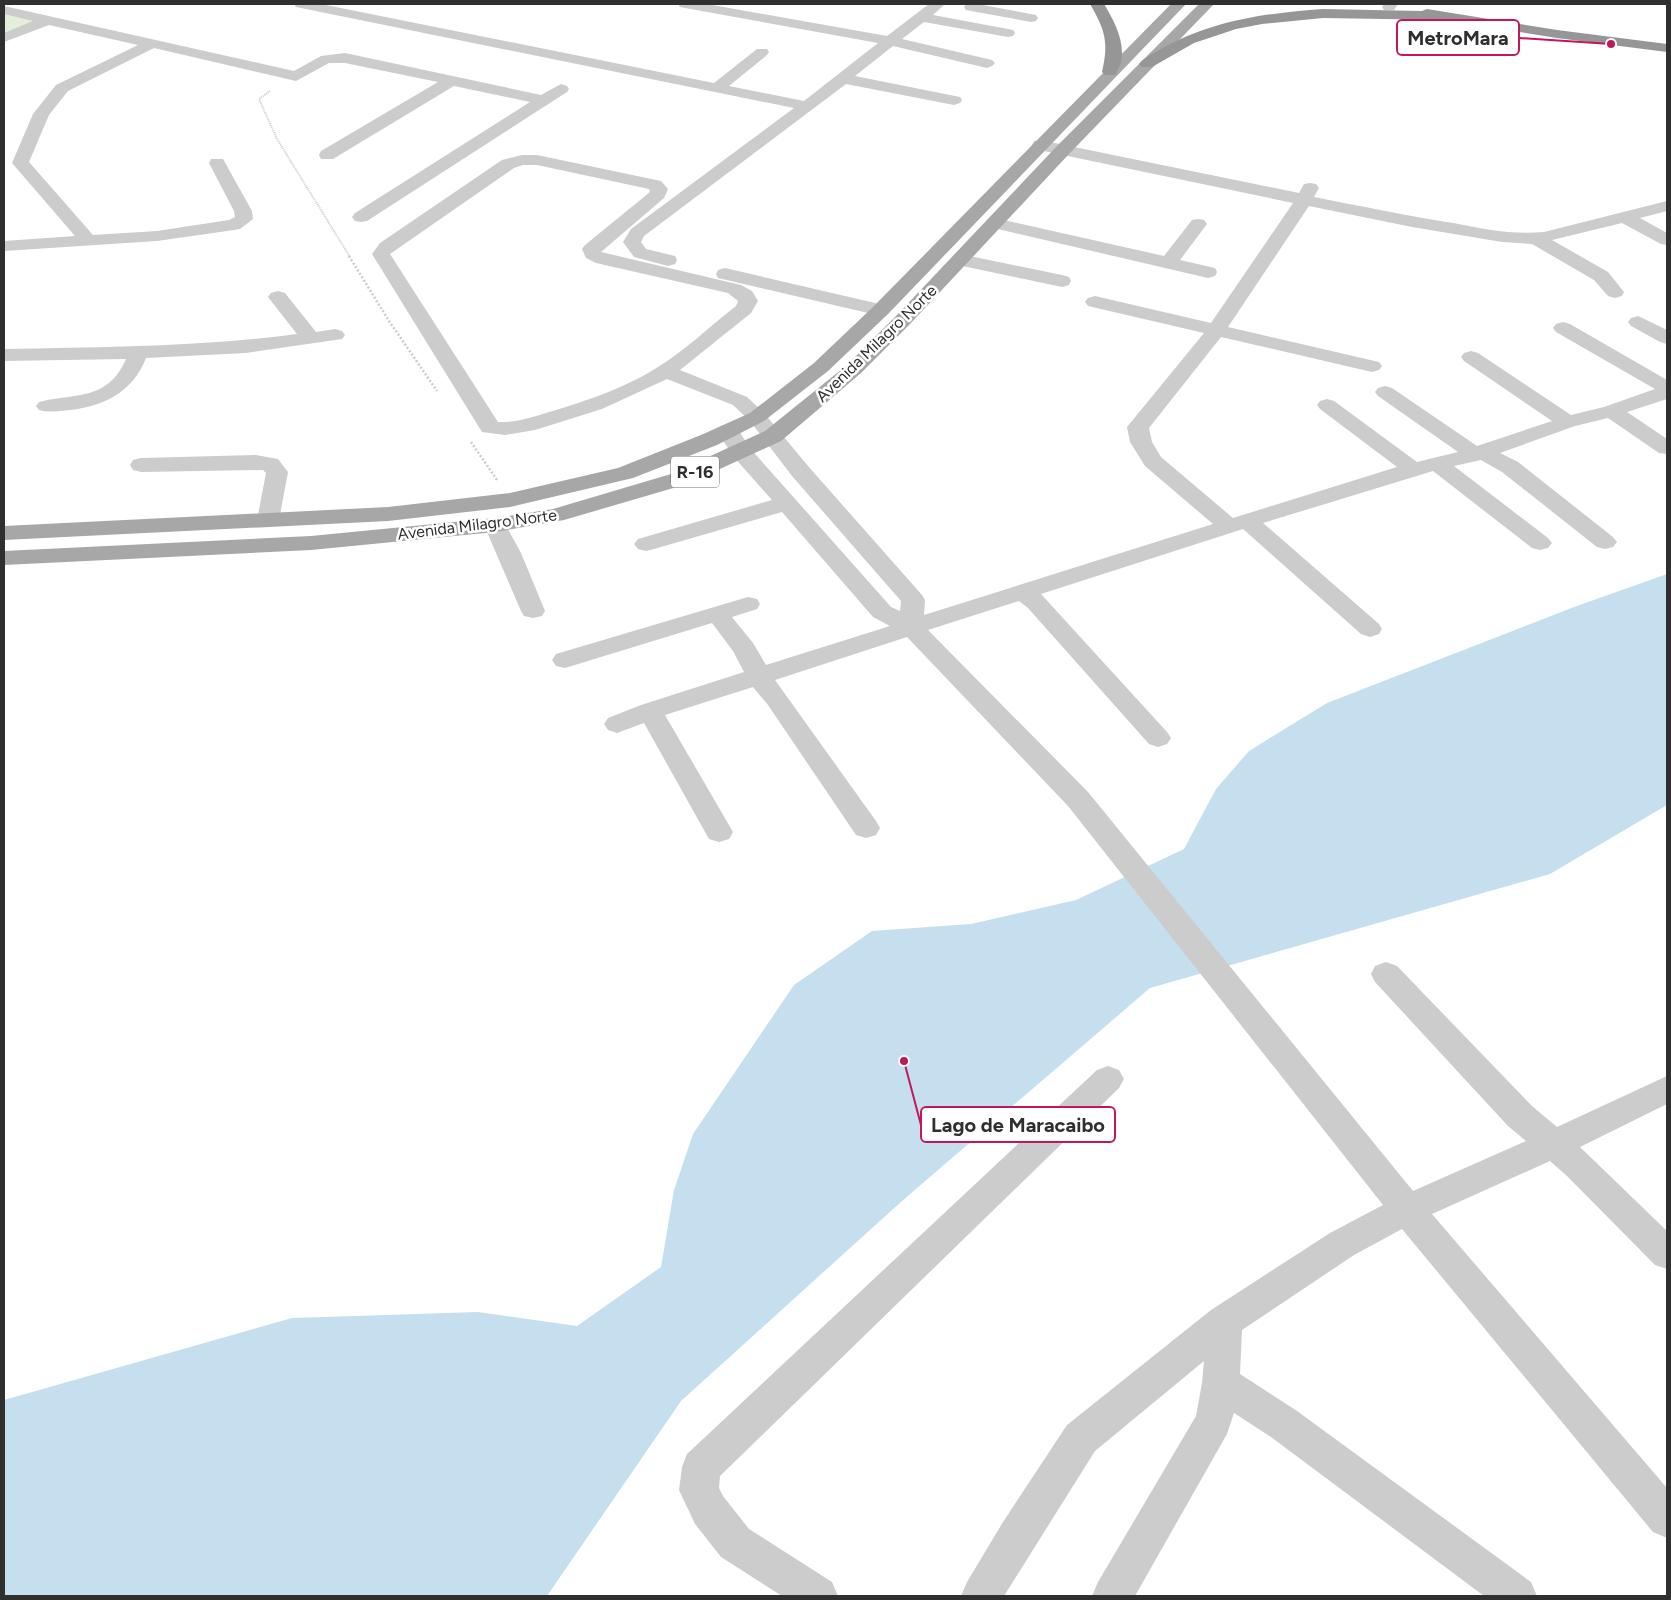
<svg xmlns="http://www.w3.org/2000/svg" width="1671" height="1600" font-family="Figtree,sans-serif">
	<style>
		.green { fill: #e5eddb }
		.water { fill: #c6dfee }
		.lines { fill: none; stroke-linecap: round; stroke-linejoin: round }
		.path-far1 { stroke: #ccc; stroke-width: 2; stroke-dasharray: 1 1; stroke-linecap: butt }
		.path { stroke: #ccc; stroke-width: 2.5; stroke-dasharray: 2 2; stroke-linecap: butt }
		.minor { fill: #ccc; fill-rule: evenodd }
		.major { fill: #a7a7a7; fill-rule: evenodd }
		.highway { fill: #969696; fill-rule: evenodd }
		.labels { text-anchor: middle; stroke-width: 5; stroke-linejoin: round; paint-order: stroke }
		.far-street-label { font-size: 16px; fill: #2f2f2f; stroke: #fff }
		.shield { fill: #fff; stroke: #6d6d6d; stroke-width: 1 }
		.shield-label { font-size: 18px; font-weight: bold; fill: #2f2f2f }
		.leader { fill: none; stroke: #c2185b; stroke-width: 2 }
		.callout-dot { fill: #c2185b; stroke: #fff; stroke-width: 2 }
		.callout { fill: #fff; stroke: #c2185b; stroke-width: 2 }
		.callout-label { font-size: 20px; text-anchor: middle; font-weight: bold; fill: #2f2f2f }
	</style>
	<rect width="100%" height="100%" fill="#fff"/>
	<!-- green -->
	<path class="green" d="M4,12L41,20L4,36Z"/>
	<!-- water -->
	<path class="water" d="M1667,574V805L1550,874L1150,988L902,1201L681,1401L547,1596H4V1400L292,1318L478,1312L577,1326L661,1267L674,1190L693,1134L794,985L872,931L971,924L1076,900L1184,849L1216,789L1249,751L1327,703L1574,607Z"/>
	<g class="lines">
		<!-- path-far1 -->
		<path class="path-far1" d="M270,91L259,99L277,139L350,257"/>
		<!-- path -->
		<path class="path" d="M349,256L389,321L437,391
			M471,442L497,480"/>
		<!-- minor -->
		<path class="minor" d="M294,4H321L714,83L757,49H767L769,52L767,55L729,86L804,101L878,43L685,8L680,7L678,4H707L887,36L929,4H945L933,15L1008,29L1013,30L1015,33L1013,36L1008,37L924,22L902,39L992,60L995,63L992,66L987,68L893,46L855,76L960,97L962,100L960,103L954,105L846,84L644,236L641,242L646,249L675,256L677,260L675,264L668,266L634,257L623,242L631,229L794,108L301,8L296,7Z
			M966,4H977L1031,14L1036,15L1038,18L1036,21L1031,22L971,11L966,10L964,7Z
			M1384,4H1398L1394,10H1384L1382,7Z
			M4,6L294,71L321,56L345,53L541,95L561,84L567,86L569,89L567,92L367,221L361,222L355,221L352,217L355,213L530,102L454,86L333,159H321L319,155L321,151L438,82L345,63H329L296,81L154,48L68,91L49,115L29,162L93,235L157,231L229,220L235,217L234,211L209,163L211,159H223L252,211L253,219L240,229L234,230L157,241L4,251V241L75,236L12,163L33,114L56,85L138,45L49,25L4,42V33L33,21L4,14Z
			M1040,140L1299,193L1304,184L1310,183L1316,184L1319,188L1314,197C1361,206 1407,216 1453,223C1484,229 1513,235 1544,232L1667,201V211L1640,218L1667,233V245L1661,244L1622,223L1552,240L1608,272L1624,292L1622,296L1615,298L1608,296L1594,280L1532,244L1502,242L1412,227L1309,206L1228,327L1379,362L1382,366L1379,370L1372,372L1221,337L1149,428L1152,442L1161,457L1233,518L1397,467L1320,409L1317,405L1320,401L1327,399L1334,401L1417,462L1458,452L1378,396L1375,392L1378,388L1385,386L1392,388L1477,446L1552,421L1464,361L1461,357L1464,353L1471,351L1478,353L1571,415L1604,407L1655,389L1556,332L1553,328L1556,324L1563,322L1570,324L1667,380V399L1627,412L1667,439V454L1659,453L1608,418L1575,426L1500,453L1518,462L1613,537L1617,542L1613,547L1605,549L1597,547L1502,472L1481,460L1454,466L1548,538L1552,543L1548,548L1540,550L1532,548L1433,471L1263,523L1379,624L1382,629L1379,634L1370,637L1361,634L1243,529L1041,594L1167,732L1171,738L1167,744L1158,747L1149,744L1028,608L1019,601L928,630L1088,792L1413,1191L1526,1141L1508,1126L1375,982L1371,974L1375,966L1386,962L1397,966L1532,1106L1557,1127L1667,1076V1104L1580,1147L1667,1231V1269L1655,1265L1567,1176L1550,1161L1432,1214L1667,1488V1538L1653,1532L1402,1229L1354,1255L1242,1330L1240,1374L1297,1411L1531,1582L1537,1596H1484L1271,1437L1234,1413L1227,1434L1135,1596H1092L1098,1582L1196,1416L1202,1383L1204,1361L1095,1451L1004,1596H961L967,1582L1003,1522L1067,1425L1211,1310L1330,1233L1383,1205L1068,806L907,637L775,680L876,821L880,828L876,835L866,838L856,835L768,705L753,687L665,715L733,832L729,839L719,842L709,839L644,723L617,733L608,730L604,724L608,718L641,705L744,672L733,651L712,623L565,668L556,666L552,660L556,654L748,597L757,599L760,604L757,609L732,617L753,643L766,665L890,626L873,617L782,512L654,549L646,551L638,549L634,544L638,539L772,500L733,456L717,431L720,426L728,425L736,426L749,447L891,607L900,611L901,601L792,476L750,421L733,405L667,379L602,409L535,430L505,435L482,432L372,254L380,243L502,160L522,155H537L661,181L668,189L664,198L601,252L741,285L752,291L758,301L751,313L680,370L747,397L764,413L808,466L922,595L925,600L924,615L1213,524L1145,466L1130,442L1127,427L1204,333L1088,306L1085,302L1088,298L1095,296L1211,323L1293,203L1034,149L1032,145L1034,141ZM523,165H537L649,189L650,192L585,245L582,249L586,258L596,263L728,293L738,301L736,306C710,326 686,350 658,367C627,387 589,400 553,411C535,416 517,423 498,422L390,254L514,168Z
			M995,218L1164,256L1192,220L1198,219L1204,220L1207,224L1180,260L1215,268L1217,272L1215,276L1208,278L989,227L986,223L989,219Z
			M960,254L1062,275L1069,277L1071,281L1069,285L1062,287L953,264L951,260L953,256Z
			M725,268L888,306L891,310L888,314L881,316L718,278L716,274L718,270Z
			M278,291L285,293L316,332L335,329L342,331L345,335L342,339L246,353L146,358C133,392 104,406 70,410C59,411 49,413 39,410L36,406L39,402C75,393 108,401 126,359L4,361V349C102,347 200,347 297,334L268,297L271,293Z
			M1638,316L1667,330V344L1660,342L1631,326L1628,322L1631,318Z
			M256,455L278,459L288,472L279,520L276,525L268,527L260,525L257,520L266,473L263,470L141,472L133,470L130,465L133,460L141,458Z
			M495,518L503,520L521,553L545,611L542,616L533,618L524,616L521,611L484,525L487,520Z
			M1108,1066L1119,1070L1124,1079L1119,1088L720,1476L719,1488L723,1496L749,1529L832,1582L838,1596H782L721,1557L695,1524L679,1490L682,1467L687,1454L1097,1070Z"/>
		<!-- major -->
		<path class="major" d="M1171,4H1186L888,314L828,371L764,421L717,445L633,478L510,507L388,521L4,540V526L388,507L510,493L618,468L701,435L750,413L814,363L874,306Z
			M1199,4H1214L1069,154L910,324L861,373L781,441L687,484L564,520L495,532L311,550L4,565V551L311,536L495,518L553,509L671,474L765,431L847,365L896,316L1057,146Z"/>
		<!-- highway -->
		<path class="highway" d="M1090,4H1104C1116,24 1131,52 1115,75H1105L1102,72C1109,42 1105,30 1090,4Z
			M1323,9L1422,11L1427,9L1557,30L1667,44V52L1557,38L1445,20L1323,18L1262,24L1236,29L1194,43L1152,67H1142L1139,64C1144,58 1152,54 1158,51C1208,21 1266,13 1323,9Z"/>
	</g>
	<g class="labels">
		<!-- far-street labels -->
		<g class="far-street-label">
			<text transform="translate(876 343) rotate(-44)" y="6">Avenida Milagro Norte</text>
			<text transform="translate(477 524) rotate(-7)" y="6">Avenida Milagro Norte</text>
		</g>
		<!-- shield labels -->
		<rect class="shield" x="671" y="456.5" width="48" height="31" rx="4"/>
		<g class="shield-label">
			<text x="695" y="478">R-16</text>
		</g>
	</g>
	<!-- callouts -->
	<path class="leader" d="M1611 44L1519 38M904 1061L921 1125"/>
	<g class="callout-dot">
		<circle cx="1611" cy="44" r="5"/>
		<circle cx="904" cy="1061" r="5"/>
	</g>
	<g class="callout">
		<rect x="1397" y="20" width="122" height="35" rx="5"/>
		<rect x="921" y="1107" width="194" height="35" rx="5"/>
	</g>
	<g class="callout-label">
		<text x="1458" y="45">MetroMara</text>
		<text x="1018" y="1132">Lago de Maracaibo</text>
	</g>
	<!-- border -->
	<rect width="1671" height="1600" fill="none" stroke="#2f2f2f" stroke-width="10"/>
</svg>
